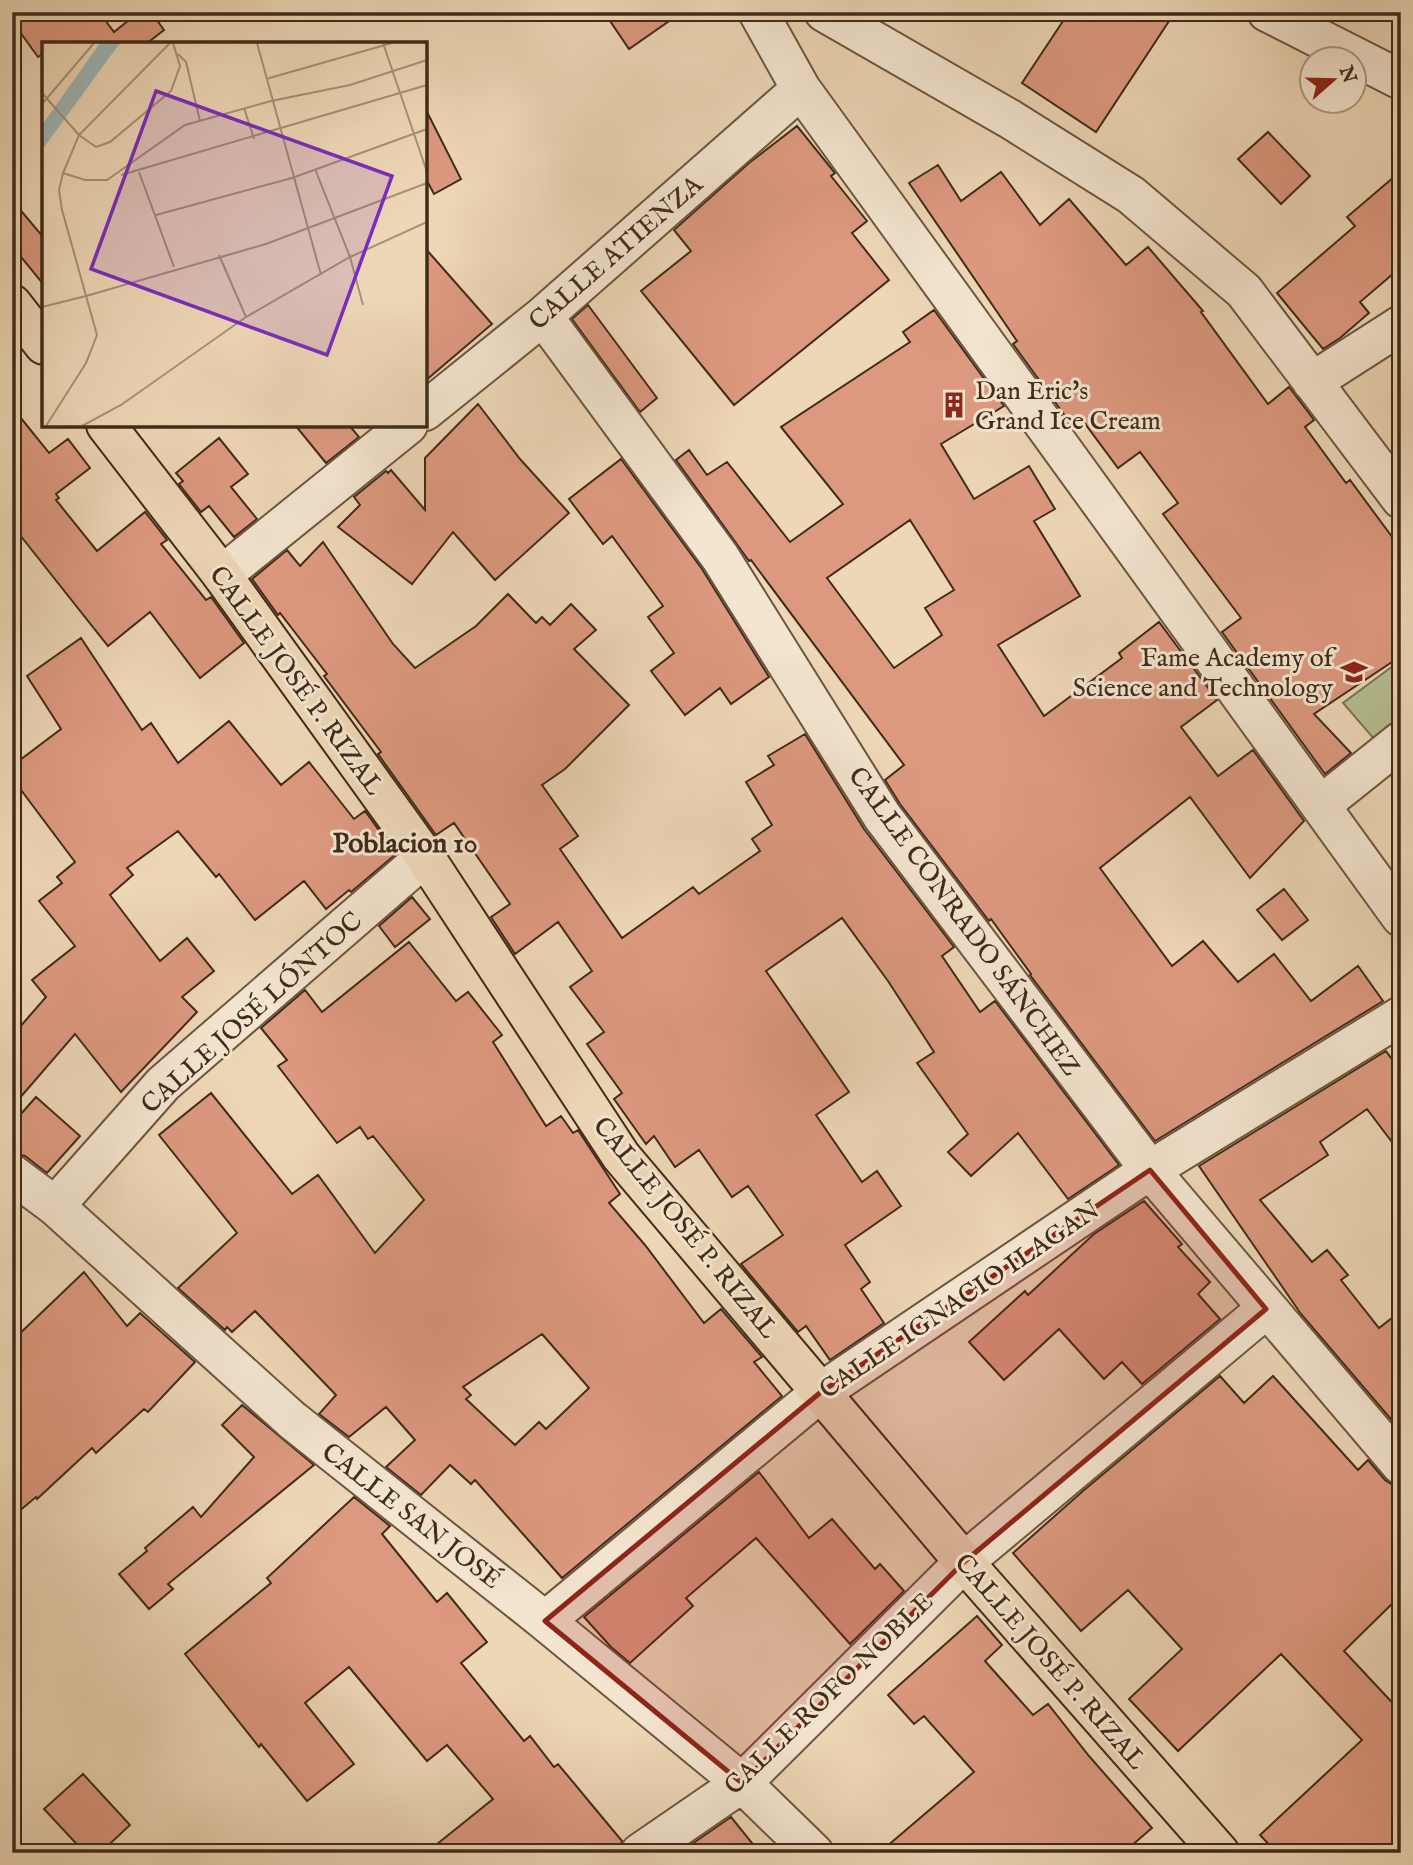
<svg xmlns="http://www.w3.org/2000/svg" width="1413" height="1865" font-family="'IM FELL English',serif">
	<style>
		.green { fill: #b5bf91; stroke: #7a7555; stroke-width: 2 }
		.building { fill: #dd9980; stroke: #402b19; stroke-width: 2; fill-rule: evenodd }
		.lines { fill: none; stroke-linecap: round; stroke-linejoin: round }
		.minor-casing { stroke: #6c5640; stroke-width: 42 }
		.major-casing { stroke: #402b19; stroke-width: 42 }
		.minor { stroke: #f4e5d0; stroke-width: 38 }
		.major { stroke: #eed7b7; stroke-width: 38 }
		.marked { fill: #8f2418; fill-opacity: 0.2; stroke: #8f2418; stroke-width: 5; stroke-linejoin: round }
		.labels { text-anchor: middle; stroke-width: 6; stroke-linejoin: round; paint-order: stroke }
		.street-label { font-size: 26px; fill: #402b19; stroke: #f4e5d0 }
		.poi-label { font-size: 26px; fill: #402b19; stroke: #f4e5d0; text-anchor: start }
		.neighbourhood-label { font-size: 28px; font-weight: bold; fill: #402b19; stroke: #f4e5d0 }
		.inset-road { fill: none; stroke: #a89278; stroke-width: 2 }
		.view { fill: #7b2cbf; fill-opacity: 0.15; stroke: #7b2cbf; stroke-width: 3.5 }
		.inset-edge { fill: none; stroke: #402b19; stroke-width: 3.5 }
	</style>
	<rect width="100%" height="100%" fill="#eed7b7"/>
	<filter id="stains"><feTurbulence type="fractalNoise" baseFrequency=".00286" numOctaves="4"/><feColorMatrix values="0 0 0 0 .2 0 0 0 0 .09 0 0 0 0 .02 0 0 0 .5 -.17"/></filter>
	<radialGradient id="worn" r=".72"><stop offset=".6" stop-color="#630" stop-opacity="0"/><stop offset="1" stop-color="#630" stop-opacity=".3"/></radialGradient>
	<!-- green -->
	<path class="green" d="M1401,660V732L1381,747L1343,703Z"/>
	<!-- building -->
	<path class="building" d="M12,12H99L114,32L139,12H151L164,30L146,44H44V53L38,57L12,21Z
		M604,12H682L629,49Z
		M1069,12H1175L1096,132L1022,83Z
		M425,108L461,179L434,194L425,177Z
		M797,126L835,173L831,176L867,221L852,233L889,280L734,405L641,291L691,251L674,230L749,163Z
		M1268,132L1310,176L1281,204L1238,159Z
		M938,165L961,201L1001,172L1040,225L1069,199L1126,265L1148,247L1203,311L1201,312L1268,404L1289,387L1314,420L1305,427L1346,483L1350,480L1401,549V656L1314,714L1351,753L1325,774L1222,632L1241,618L1163,514L1178,503L1140,452L1118,468L1080,417L1071,424L1013,344L1017,341L909,183Z
		M1401,171V267L1360,302L1369,313L1340,338L1323,349L1277,293L1355,226L1347,217Z
		M12,200L44,238V285L12,246Z
		M425,248L492,324L425,381Z
		M588,305L657,398L640,412L572,319Z
		M934,310L1004,406L941,444L974,499L1029,466L1055,509L1034,521L1080,596L998,645L1044,716L1122,658L1119,653L1159,622L1217,700L1181,727L1218,776L1253,750L1304,821L1250,878L1190,797L1100,868L1172,966L1203,941L1238,982L1274,954L1311,1001L1358,966L1383,1001L1155,1141L1030,975L1031,974L991,919L989,921L900,804L885,780L904,765L751,560L749,561L676,460L689,450L707,475L727,462L790,542L843,504L781,427L910,342L903,332ZM910,520L954,590L925,608L942,635L894,668L827,578Z
		M478,404L520,459L569,513L495,580L453,532L412,584L338,527L360,505L354,497L386,471L388,473L391,470L425,510V458Z
		M12,407L49,453L68,439L90,468L56,494L59,498L56,500L97,551L145,512L167,540L161,544L206,600L211,597L244,643L200,678L150,612L108,646L12,525Z
		M295,425H349L359,437L326,463Z
		M219,438L248,474L231,487L257,519L234,537L209,506L201,512L179,484L183,481L176,473Z
		M621,459L702,569L769,677L731,704L720,688L685,715L651,671L674,653L648,617L663,606L612,536L603,544L569,499Z
		M323,542L393,644L415,668L476,626L508,594L536,623L542,617L550,625L571,604L596,630L574,649L629,705L565,769L542,785L578,836L560,849L622,938L693,887L699,894L760,851L752,839L772,825L746,782L774,765L768,756L805,734L864,829L954,947L942,956L980,1012L995,1001L1119,1165L1068,1199L1018,1133L971,1176L948,1152L968,1134L917,1063L934,1052L888,981L842,918L766,971L849,1092L816,1115L862,1182L877,1171L901,1206L845,1245L870,1282L861,1289L884,1323L830,1360L806,1326L798,1332L741,1264L783,1235L748,1186L732,1197L699,1150L675,1167L654,1136L646,1144L614,1099L622,1093L587,1044L604,1032L570,987L592,971L558,922L515,954L491,917L510,904L454,823L436,835L378,754L381,752L324,676L327,674L280,613L278,615L252,579L287,550L300,566Z
		M81,638L142,730L151,723L178,763L229,721L281,785L309,762L354,819L365,811L396,854L351,892L349,890L326,909L304,881L255,920L219,874L216,877L178,831L127,868L133,875L110,895L160,961L187,938L214,971L182,997L197,1012L121,1092L75,1034L12,1107V1036L46,997L32,980L75,946L39,901L62,883L57,877L75,862L12,778V766L61,729L27,676Z
		M1284,889L1308,920L1282,940L1257,910Z
		M412,897L430,919L395,947L379,926Z
		M409,942L456,1001L468,992L502,1035L493,1042L546,1126L561,1116L573,1133L578,1130L620,1194L609,1203L645,1245L704,1323L721,1309L762,1357L754,1362L782,1396L562,1578L475,1480L471,1484L450,1465L421,1495L386,1467L415,1440L386,1407L349,1437L319,1414L336,1395L255,1311L232,1332L227,1327L225,1330L178,1288L237,1233L159,1135L211,1093L292,1194L318,1175L375,1253L424,1200L373,1136L368,1139L360,1127L337,1143L278,1066L287,1060L261,1028L305,990L322,1012ZM542,1334L589,1388L546,1429L539,1422L515,1445L466,1399L471,1395L463,1387Z
		M1386,1051L1401,1072V1154L1367,1109L1320,1142L1328,1155L1260,1200L1312,1262L1327,1250L1348,1275L1341,1280L1379,1328L1401,1311V1431L1301,1314L1199,1166Z
		M36,1097L80,1136L47,1173L25,1156L12,1153V1124Z
		M1144,1201L1182,1244L1178,1247L1210,1282L1198,1294L1220,1319L1142,1384L1122,1362L1104,1379L1059,1329L1004,1380L969,1342L1025,1291L1028,1295L1094,1234Z
		M84,1272L127,1326L140,1313L195,1362L148,1412L144,1409L96,1453L92,1448L37,1499L36,1497L12,1517V1341Z
		M1220,1376L1244,1403L1273,1376L1358,1470L1368,1460L1385,1480L1393,1485L1401,1486V1595L1344,1651L1401,1712V1853H1277L1260,1835L1362,1740L1281,1654L1178,1751L1129,1699L1182,1649L1128,1590L1081,1631L1013,1553L1083,1491Z
		M242,1405L314,1465L168,1584L173,1589L149,1609L119,1574L147,1551L145,1548L193,1507L201,1517L254,1457L222,1425Z
		M759,1472L809,1538L832,1519L875,1569L880,1564L904,1591L850,1644L756,1538L686,1598L693,1606L630,1663L611,1647L584,1617Z
		M354,1497L390,1526L382,1534L437,1602L447,1593L487,1642L461,1663L524,1741L530,1736L554,1767L558,1764L592,1805L622,1841L618,1853H426L493,1799L447,1745L427,1761L349,1667L305,1703L354,1764L307,1801L261,1744L259,1747L185,1654L271,1583L267,1578Z
		M977,1616L1002,1645L985,1661L1033,1715L1048,1704L1089,1756L1152,1828L1123,1853H879L974,1772L924,1716L914,1724L888,1695Z
		M83,1774L130,1825L100,1853H85L44,1809Z
		M731,1817L760,1853H679Z"/>
	<g class="lines">
		<!-- minor casing -->
		<g class="minor-casing">
			<path id="minor" d="M758,12L801,89L1401,917
				M824,12L1010,119L1131,195L1244,291L1401,499
				M1267,12L1401,80
				M543,316L720,557L882,816L1150,1170L1401,1465
				M1312,382L1401,325
				M425,411L543,316L801,89
				M222,575L408,425
				M1321,805L1401,741
				M12,1174L55,1206L292,1420L545,1621L742,1783L814,1853
				M55,1206L163,1084L425,857
				M545,1621L821,1392L1150,1170L1401,1016
				M640,1853L742,1783L964,1562L1266,1309"/>
		</g>
		<!-- major casing -->
		<g class="major-casing">
			<path id="major" d="M12,304L44,345
				M106,425L222,575L425,857L621,1156L964,1562L1220,1853"/>
		</g>
		<!-- minor -->
		<use href="#minor" class="minor"/>
		<!-- major -->
		<use href="#major" class="major"/>
	</g>
	<!-- marked area -->
	<path class="marked" d="M1150,1170L1266,1309L964,1562L742,1783L545,1621L821,1392Z"/>
	<!-- icons -->
	<defs>
		<g id="building-bare" transform="scale(2.1)"><path d="M-4-6H4V6H1V3H-1V6H-4ZM-2.5-4.3h1.7v1.8h-1.7ZM.8-4.3h1.7v1.8H.8ZM-2.5-1h1.7V.8h-1.7ZM.8-1h1.7V.8H.8Z" fill="#8f2418" stroke="#f4e5d0" stroke-width="2.5" paint-order="stroke"/></g>
		<g id="school-bare" transform="scale(2.1)"><path d="M0-5L7-2L0 1L-7-2ZM-4 1L0 2.5L4 1V4Q0 6-4 4Z" fill="#8f2418" stroke="#f4e5d0" stroke-width="2.5" paint-order="stroke"/></g>
	</defs>
	<g fill-rule="evenodd">
		<use href="#building-bare" x="954" y="405"/>
		<use href="#school-bare" x="1354" y="672"/>
	</g>
	<g class="labels">
		<!-- street labels -->
		<g class="street-label">
			<text transform="translate(615 252) rotate(-41)" y="9">CALLE ATIENZA</text>
			<text transform="translate(297 680) rotate(54)" y="9">CALLE JOSÉ P. RIZAL</text>
			<text transform="translate(965 921) rotate(54)" y="9">CALLE CONRADO SÁNCHEZ</text>
			<text transform="translate(251 1012) rotate(-42)" y="9">CALLE JOSÉ LÓNTOC</text>
			<text transform="translate(686 1227) rotate(51)" y="9">CALLE JOSÉ P. RIZAL</text>
			<text transform="translate(959 1299) rotate(-34)" y="9">CALLE IGNACIO ILAGAN</text>
			<text transform="translate(412 1515) rotate(38)" y="9">CALLE SAN JOSÉ</text>
			<text transform="translate(1051 1661) rotate(49)" y="9">CALLE JOSÉ P. RIZAL</text>
			<text transform="translate(828 1693) rotate(-44)" y="9">CALLE ROFO NOBLE</text>
		</g>
		<!-- poi labels -->
		<g class="poi-label">
			<text x="975" y="399">Dan Eric's<tspan x="975" dy="30">Grand Ice Cream</tspan></text>
			<text x="1333" y="666" text-anchor="end">Fame Academy of<tspan x="1333" dy="30">Science and Technology</tspan></text>
		</g>
		<!-- neighbourhood labels -->
		<g class="neighbourhood-label">
			<text x="405" y="852">Poblacion 10</text>
		</g>
	</g>
	<!-- overview -->
	<g transform="translate(42 42)">
		<rect width="385" height="385" fill="#eed7b7"/>
		<path d="M58,1H78L0,108V83Z" fill="#9db7b8"/>
		<path class="inset-road" d="M215,1L279,233M341,1L385,130M136,12L144,20L158,79M224,37L350,1M0,51L37,93M0,62L52,1M202,66L212,97M37,93L54,105L68,100L129,49L138,24L131,1M273,127L308,215L321,263M97,130L132,225M21,131L43,138H65L143,83L229,59L308,43L385,18M79,133L385,43M114,173L250,136L385,87M177,213L204,275M44,254L224,202L385,141M0,265L44,254M4,384L44,321L55,293L20,168L17,148L21,131L37,93L128,1M40,384L79,363L204,275L308,215L385,180"/>
		<path class="view" d="M114,49L350,134L285,313L49,227Z"/>
		<rect width="385" height="385" class="inset-edge"/>
	</g>
	<!-- margin -->
	<rect width="1413" height="1865" fill="none" stroke="#eed7b7" stroke-width="42"/>
	<rect x="14" y="14" width="1385" height="1837" fill="none" stroke="#402b19" stroke-width="3.5"/>
	<rect x="21" y="21" width="1371" height="1823" fill="none" stroke="#402b19" stroke-width="2"/>
	<!-- north arrow -->
	<g transform="translate(1333 80) rotate(70)"><circle r="33" fill="#f4e5d0" stroke="#ac9b87" stroke-width="2"/>
	<path d="M0-5L12 26L0 18L-12 26Z" fill="#8f2418"/>
	<text y="-10" font-size="19" font-weight="bold" text-anchor="middle" fill="#402b19">N</text>
	</g>
	<rect width="100%" height="100%" filter="url(#stains)"/>
	<rect width="100%" height="100%" fill="url(#worn)"/>
</svg>
